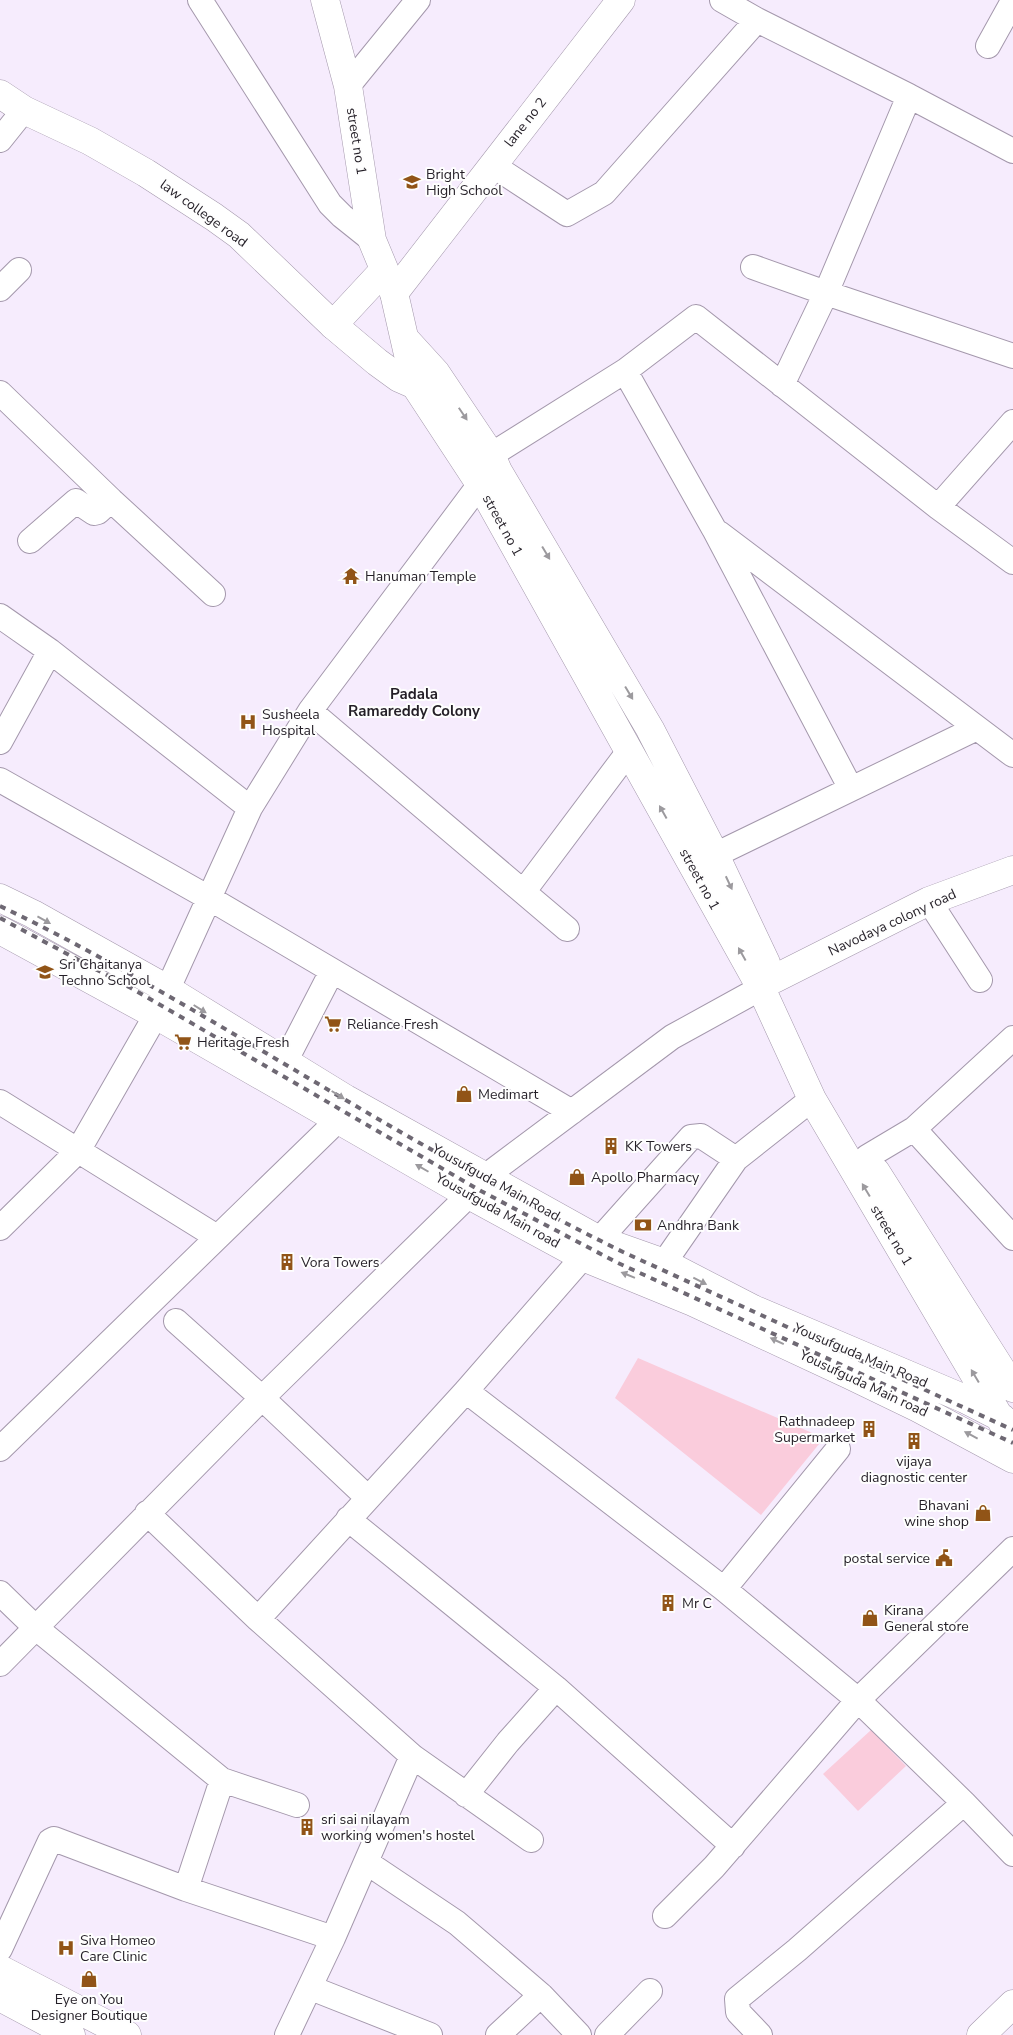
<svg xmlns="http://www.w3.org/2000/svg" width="1013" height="2035" font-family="'Nunito Sans',sans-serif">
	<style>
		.green { fill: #faccdc }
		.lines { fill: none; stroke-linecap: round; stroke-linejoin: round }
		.minor-casing { stroke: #a498ac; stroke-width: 26 }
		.tertiary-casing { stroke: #a498ac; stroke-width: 29 }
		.secondary-casing { stroke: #a498ac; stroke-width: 29 }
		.minor { stroke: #fff; stroke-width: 24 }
		.tertiary { stroke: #fff; stroke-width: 28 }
		.secondary { stroke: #fff; stroke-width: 28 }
		.rail { stroke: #6e6873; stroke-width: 4; stroke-dasharray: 6 6; stroke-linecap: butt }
		.oneway { fill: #9c9a9e }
		.labels { text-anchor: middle; stroke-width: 4; stroke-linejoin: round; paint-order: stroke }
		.street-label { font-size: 14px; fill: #241f27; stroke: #fefefe }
		.poi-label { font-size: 14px; fill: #241f27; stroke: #fefefe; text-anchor: start }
		.neighbourhood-label { font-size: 15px; font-weight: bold; fill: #241f27; stroke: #fefefe }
	</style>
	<rect width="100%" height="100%" fill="#f6ecfd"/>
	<!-- green -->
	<path class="green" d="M638,1358L824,1438L761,1515L615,1398Z
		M871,1730L906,1766L858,1811L823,1774Z"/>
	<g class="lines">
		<!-- minor casing -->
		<g class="minor-casing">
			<path id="minor" d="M200,0L330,204L342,216L372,240
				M722,0L757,20L909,96L1013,151
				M988,46L1013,1
				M348,86L418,0
				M0,140L24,110
				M492,165L567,214L604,193L757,20
				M753,267L826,293L1013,356
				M0,289L19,270
				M625,371L714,529L851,789
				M782,385L826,293L909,96
				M0,393L111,500L213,594
				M491,455L625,371L696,317L938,507L1013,562
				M938,507L1013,422
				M719,533L1013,755
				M30,541L76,501L94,513L98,512L111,500
				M0,616L50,651L250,808L156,1015L78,1151L0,1228
				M310,711L567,929
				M0,742L50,651
				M0,780L209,898L572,1112
				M250,808L310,711L480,484L494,473
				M715,855L977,728
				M524,891L629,751
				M929,901L980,980
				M285,1062L332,971
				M0,1102L217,1237
				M914,1129L1013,1238
				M867,1157L914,1129L1013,1038
				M599,1240L691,1137L701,1136L736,1159
				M664,1263L736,1159L812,1099
				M176,1321L262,1398L368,1498
				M466,1391L724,1589L858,1700L964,1803L1013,1854
				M0,1449L338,1120
				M147,1513L258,1619L412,1756L531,1840
				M348,1519L556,1688L733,1846
				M724,1589L838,1449
				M0,1593L36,1628L222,1780L297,1805
				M258,1619L466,1391L583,1257
				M0,1664L262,1398L469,1195L486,1176L672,1037L761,988
				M466,1795L508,1742L556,1688
				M366,1862L457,1923L541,1995L579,2035
				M186,1889L222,1780
				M665,1916L714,1867L858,1700L1013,1549
				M0,1949L50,1841L54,1839L186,1889L333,1938
				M311,1988L430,2035
				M287,2035L333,1938L412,1756
				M498,2035L541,1995
				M607,2035L650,1991
				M760,2035L738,2012L737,1999L797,1950L964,1803"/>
		</g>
		<!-- tertiary casing -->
		<g class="tertiary-casing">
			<path id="tertiary" d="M0,94L24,110L90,141L146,173L214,217L239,235L333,325L377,362L399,378L415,385L433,375
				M394,293L621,0
				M774,979L929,901L1013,870
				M0,1969L127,2035
				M0,1997L71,2035
				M981,2035L1013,2004"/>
		</g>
		<!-- secondary casing -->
		<g class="secondary-casing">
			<path id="secondary" d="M325,0L348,86L372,240L394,293L415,385L480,484L761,988L812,1099L1000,1418L1013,1442
				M333,325L384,270
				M405,339L436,373L491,455L498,471L650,729L715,855L766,963
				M0,898L33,914L167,989L346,1099L599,1240L664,1263L753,1309L965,1399L1002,1418
				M0,930L156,1015L469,1195L583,1257L693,1302L850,1375L918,1408L1013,1459
				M876,1172L1013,1388"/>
		</g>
		<!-- minor -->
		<use href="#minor" class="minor"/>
		<!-- tertiary -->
		<use href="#tertiary" class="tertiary"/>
		<!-- secondary -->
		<use href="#secondary" class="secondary"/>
		<!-- rail -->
		<path class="rail" d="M0,906C84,946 164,993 244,1040C369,1114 493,1188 623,1252L1013,1430
			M0,918L131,988L481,1191L618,1263L1013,1443"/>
	</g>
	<!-- one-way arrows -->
	<defs><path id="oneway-solid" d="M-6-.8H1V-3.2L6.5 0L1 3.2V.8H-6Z" transform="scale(1.25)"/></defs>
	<g class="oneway">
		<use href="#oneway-solid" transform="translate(463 414) rotate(56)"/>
		<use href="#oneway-solid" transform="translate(546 553) rotate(59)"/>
		<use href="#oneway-solid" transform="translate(629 693) rotate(59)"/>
		<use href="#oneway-solid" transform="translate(663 812) rotate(-119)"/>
		<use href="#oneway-solid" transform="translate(729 883) rotate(65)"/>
		<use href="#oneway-solid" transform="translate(44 920) rotate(29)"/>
		<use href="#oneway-solid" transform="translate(742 954) rotate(-119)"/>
		<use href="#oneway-solid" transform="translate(200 1009) rotate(32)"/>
		<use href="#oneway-solid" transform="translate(338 1095) rotate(32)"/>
		<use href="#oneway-solid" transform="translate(422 1168) rotate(-150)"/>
		<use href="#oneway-solid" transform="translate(866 1190) rotate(-121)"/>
		<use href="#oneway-solid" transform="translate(628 1275) rotate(-158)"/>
		<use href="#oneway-solid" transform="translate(700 1281) rotate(27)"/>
		<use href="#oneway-solid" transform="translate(777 1341) rotate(-155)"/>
		<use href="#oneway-solid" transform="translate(975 1376) rotate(-121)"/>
		<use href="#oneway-solid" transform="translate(971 1435) rotate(-152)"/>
	</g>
	<!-- icons -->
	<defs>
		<g id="school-bare" transform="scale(1.35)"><path d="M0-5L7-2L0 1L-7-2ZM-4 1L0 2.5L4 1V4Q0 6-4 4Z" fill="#915417" stroke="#fefefe" stroke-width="2.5" paint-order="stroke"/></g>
		<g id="temple-bare" transform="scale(1.35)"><path d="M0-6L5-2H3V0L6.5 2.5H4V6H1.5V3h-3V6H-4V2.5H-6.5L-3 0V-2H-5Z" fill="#915417" stroke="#fefefe" stroke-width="2.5" paint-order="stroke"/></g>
		<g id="hospital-bare" transform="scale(1.35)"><path d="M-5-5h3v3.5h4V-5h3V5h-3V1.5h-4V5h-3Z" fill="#915417" stroke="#fefefe" stroke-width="2.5" paint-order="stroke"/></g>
		<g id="supermarket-bare" transform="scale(1.35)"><path d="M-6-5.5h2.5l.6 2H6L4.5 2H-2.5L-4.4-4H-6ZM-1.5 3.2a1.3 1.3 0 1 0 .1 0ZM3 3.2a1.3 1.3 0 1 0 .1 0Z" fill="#915417" stroke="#fefefe" stroke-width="2.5" paint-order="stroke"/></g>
		<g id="shop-bare" transform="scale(1.35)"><path d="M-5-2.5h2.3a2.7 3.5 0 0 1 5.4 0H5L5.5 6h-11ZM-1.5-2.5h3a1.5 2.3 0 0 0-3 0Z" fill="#915417" stroke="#fefefe" stroke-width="2.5" paint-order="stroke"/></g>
		<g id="building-bare" transform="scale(1.35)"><path d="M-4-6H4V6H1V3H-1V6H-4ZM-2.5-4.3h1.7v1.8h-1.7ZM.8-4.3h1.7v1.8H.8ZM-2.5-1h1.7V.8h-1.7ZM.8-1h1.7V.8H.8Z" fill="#915417" stroke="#fefefe" stroke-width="2.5" paint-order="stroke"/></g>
		<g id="bank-bare" transform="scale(1.35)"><path d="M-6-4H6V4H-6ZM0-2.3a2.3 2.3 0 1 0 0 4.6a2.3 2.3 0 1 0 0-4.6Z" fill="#915417" stroke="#fefefe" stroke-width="2.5" paint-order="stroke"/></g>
		<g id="civic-bare" transform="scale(1.35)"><path d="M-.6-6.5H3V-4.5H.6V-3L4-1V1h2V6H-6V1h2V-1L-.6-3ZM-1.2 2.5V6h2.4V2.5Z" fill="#915417" stroke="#fefefe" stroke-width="2.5" paint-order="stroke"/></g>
	</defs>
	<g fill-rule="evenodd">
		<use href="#school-bare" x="412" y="182"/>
		<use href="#temple-bare" x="351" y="576"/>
		<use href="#hospital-bare" x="248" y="722"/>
		<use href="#school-bare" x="45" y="972"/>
		<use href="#supermarket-bare" x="333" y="1024"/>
		<use href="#supermarket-bare" x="183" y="1042"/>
		<use href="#shop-bare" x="464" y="1094"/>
		<use href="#building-bare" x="611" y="1146"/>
		<use href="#shop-bare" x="577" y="1177"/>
		<use href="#bank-bare" x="643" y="1225"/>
		<use href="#building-bare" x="287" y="1262"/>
		<use href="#building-bare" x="869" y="1429"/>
		<use href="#building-bare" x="914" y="1441"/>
		<use href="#shop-bare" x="983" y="1513"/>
		<use href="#civic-bare" x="944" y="1558"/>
		<use href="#building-bare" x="668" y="1603"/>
		<use href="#shop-bare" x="870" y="1618"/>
		<use href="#building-bare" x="307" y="1827"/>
		<use href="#hospital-bare" x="66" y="1948"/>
		<use href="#shop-bare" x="89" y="1979"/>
	</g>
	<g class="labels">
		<!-- street labels -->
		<g class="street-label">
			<text transform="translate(525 122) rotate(-52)" y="5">lane no 2</text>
			<text transform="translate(357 141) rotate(81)" y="5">street no 1</text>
			<text transform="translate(204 213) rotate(36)" y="5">law college road</text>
			<text transform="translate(503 525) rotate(61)" y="5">street no 1</text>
			<text transform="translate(700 879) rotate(61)" y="5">street no 1</text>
			<text transform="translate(892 922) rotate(-25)" y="5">Navodaya colony road</text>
			<text transform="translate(496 1182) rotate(29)" y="5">Yousufguda Main Road</text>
			<text transform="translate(498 1210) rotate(29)" y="5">Yousufguda Main road</text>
			<text transform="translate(892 1235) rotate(59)" y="5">street no 1</text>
			<text transform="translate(861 1355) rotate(23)" y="5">Yousufguda Main Road</text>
			<text transform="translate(864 1383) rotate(25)" y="5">Yousufguda Main road</text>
		</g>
		<!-- poi labels -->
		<g class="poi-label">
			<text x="426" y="179">Bright<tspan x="426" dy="16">High School</tspan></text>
			<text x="365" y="581">Hanuman Temple</text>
			<text x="262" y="719">Susheela<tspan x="262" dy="16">Hospital</tspan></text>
			<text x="59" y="969">Sri Chaitanya<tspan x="59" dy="16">Techno School</tspan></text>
			<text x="347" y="1029">Reliance Fresh</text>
			<text x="197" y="1047">Heritage Fresh</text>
			<text x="478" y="1099">Medimart</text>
			<text x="625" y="1151">KK Towers</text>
			<text x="591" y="1182">Apollo Pharmacy</text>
			<text x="657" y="1230">Andhra Bank</text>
			<text x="301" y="1267">Vora Towers</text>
			<text x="855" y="1426" text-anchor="end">Rathnadeep<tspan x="855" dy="16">Supermarket</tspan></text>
			<text x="914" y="1466" text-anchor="middle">vijaya<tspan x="914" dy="16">diagnostic center</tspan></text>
			<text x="969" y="1510" text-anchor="end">Bhavani<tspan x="969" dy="16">wine shop</tspan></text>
			<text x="930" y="1563" text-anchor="end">postal service</text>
			<text x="682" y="1608">Mr C</text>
			<text x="884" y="1615">Kirana<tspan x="884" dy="16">General store</tspan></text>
			<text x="321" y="1824">sri sai nilayam<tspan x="321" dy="16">working women's hostel</tspan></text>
			<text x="80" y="1945">Siva Homeo<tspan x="80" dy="16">Care Clinic</tspan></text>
			<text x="89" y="2004" text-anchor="middle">Eye on You<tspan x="89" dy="16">Designer Boutique</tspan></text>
		</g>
		<!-- neighbourhood labels -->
		<g class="neighbourhood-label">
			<text x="414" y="699">Padala<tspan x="414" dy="17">Ramareddy Colony</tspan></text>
		</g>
	</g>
</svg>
